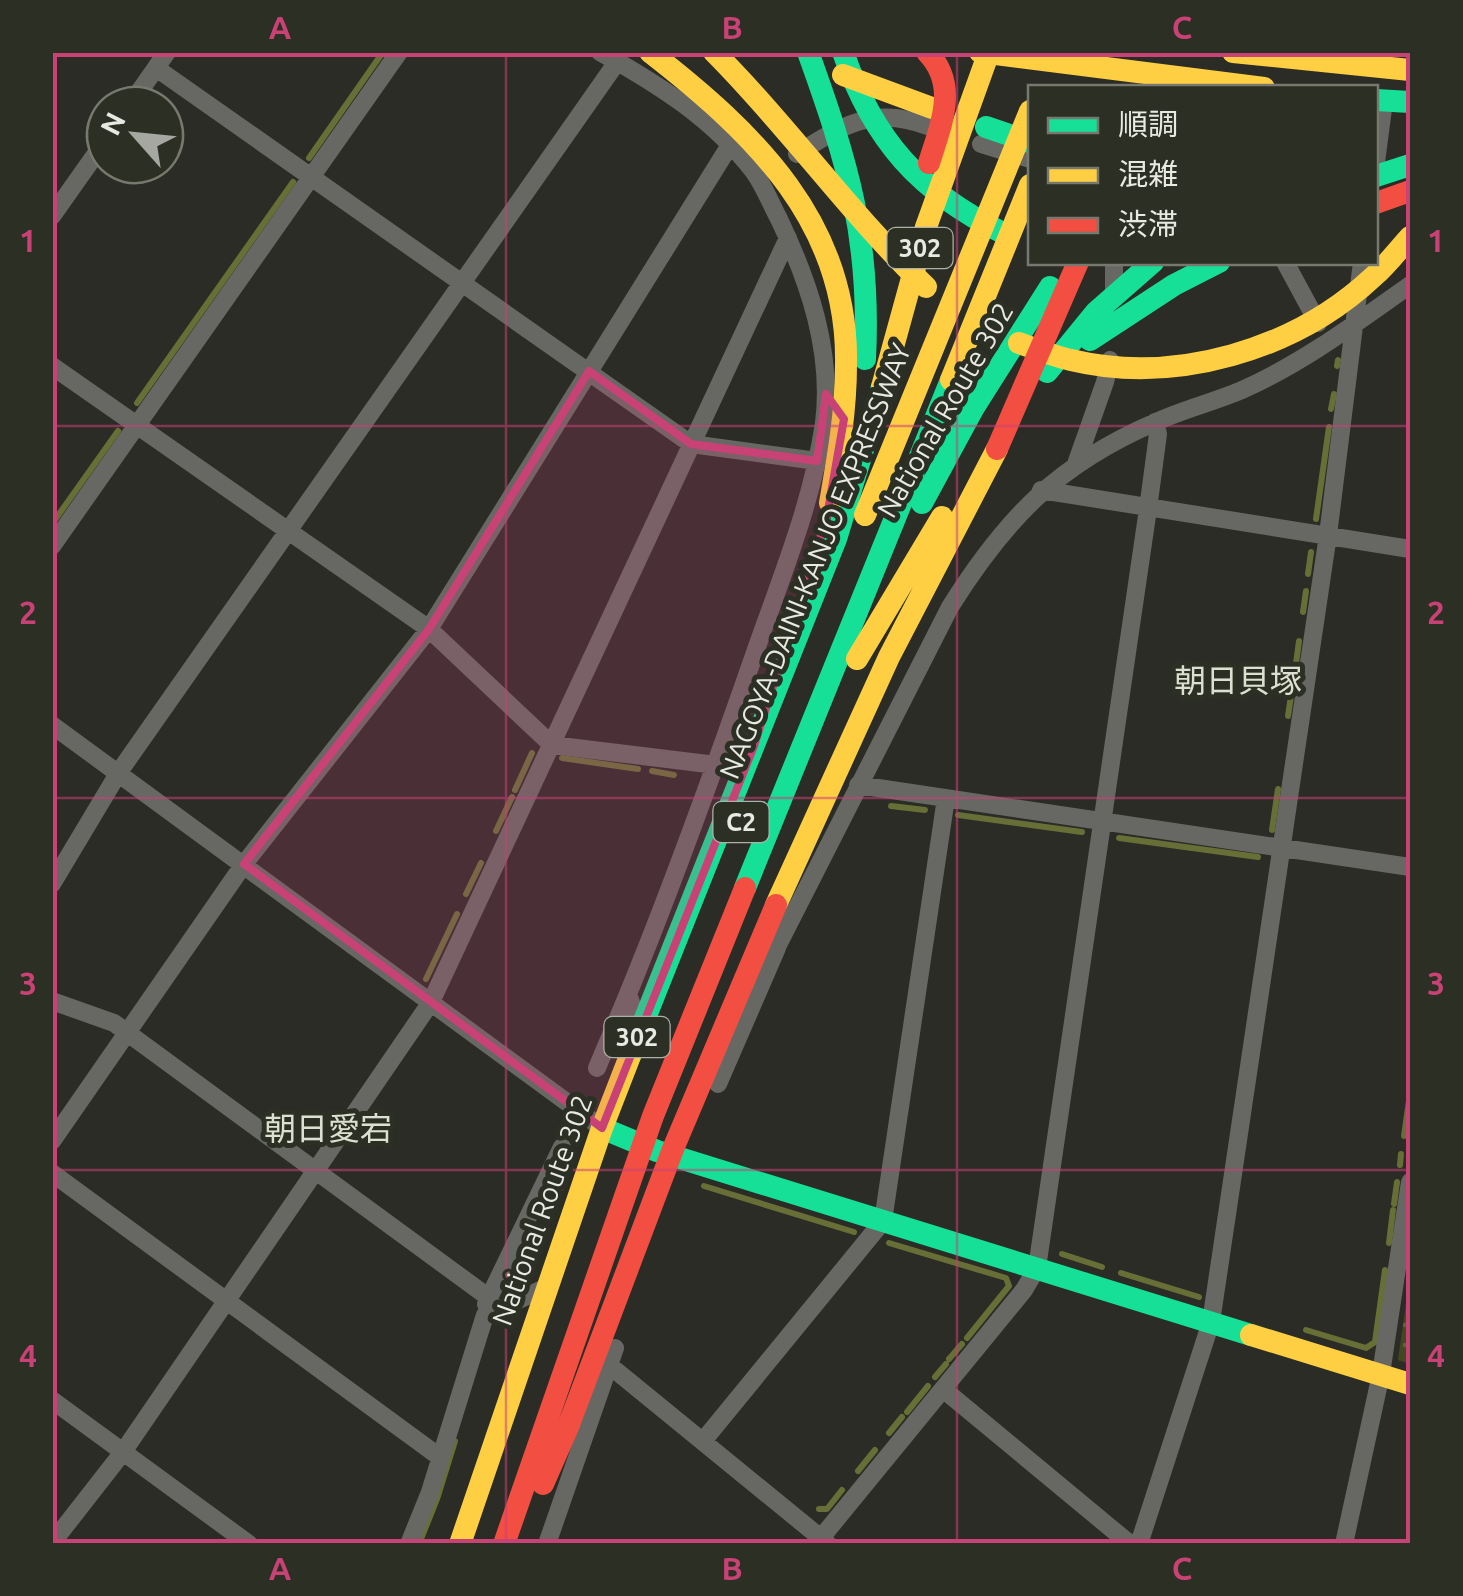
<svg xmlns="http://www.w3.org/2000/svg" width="1463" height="1596" font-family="Ubuntu,'Noto Sans JP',sans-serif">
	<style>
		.park { fill: url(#park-dots) }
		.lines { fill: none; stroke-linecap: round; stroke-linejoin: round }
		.stream { stroke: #676f37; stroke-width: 6 }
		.street { stroke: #676863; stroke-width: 18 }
		.fast { stroke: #16e098; stroke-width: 22 }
		.slow { stroke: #ffcf43; stroke-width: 22 }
		.jam { stroke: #f24e42; stroke-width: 22 }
		.marked { fill: #c94276; fill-opacity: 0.2; stroke: #c94276; stroke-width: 8; stroke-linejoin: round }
		.grid { fill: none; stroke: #c94276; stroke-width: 2.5; stroke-opacity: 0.55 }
		.labels { text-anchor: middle; stroke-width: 10; stroke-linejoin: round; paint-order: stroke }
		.shield { fill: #2c2f23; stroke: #afb1a9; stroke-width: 2.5 }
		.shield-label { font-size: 25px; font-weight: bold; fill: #e7e9e2 }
		.street-label { font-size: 28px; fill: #e7e9e2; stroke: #2c2f23 }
		.quarter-label { font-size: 32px; fill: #dde0d1; stroke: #2c2f23 }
		.neatline { fill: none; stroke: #c94276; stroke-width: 4 }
		.grid-label { font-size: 32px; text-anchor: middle; font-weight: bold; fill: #c94276 }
	</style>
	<defs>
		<pattern id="park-dots" width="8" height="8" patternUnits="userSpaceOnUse" patternTransform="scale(2.5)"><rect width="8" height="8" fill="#424920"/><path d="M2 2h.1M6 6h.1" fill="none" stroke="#5d6340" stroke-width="1.8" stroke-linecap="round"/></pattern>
	</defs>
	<rect width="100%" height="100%" fill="#2b2c26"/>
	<!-- park -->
	<path class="park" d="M1410,1276V1364L1398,1360Z"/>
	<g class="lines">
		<!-- stream -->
		<path class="stream" d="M309,158L383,52
			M1337,366L1338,360
			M137,403L293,182
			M1331,409L1334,394
			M1316,519L1329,427
			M52,524L118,431
			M1308,574L1311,552
			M1303,612L1306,591
			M1294,679L1299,641
			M1288,716L1291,696
			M562,758L638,769
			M652,771L674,775
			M515,790L532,753
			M891,806L925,810
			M958,815L1082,832
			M1272,830L1278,789
			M496,831L512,797
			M1119,838L1258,857
			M466,894L481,863
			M426,979L457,914
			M1410,1095V1091
			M1404,1136L1409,1101
			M1400,1165L1401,1154
			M704,1186L854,1232
			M1394,1204L1397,1182
			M541,1212L564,1184
			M889,1243L1006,1278L1009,1286L967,1338
			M1389,1243L1393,1210
			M1062,1254L1102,1267
			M1121,1273L1199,1297
			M1306,1330L1366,1348L1375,1342L1385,1270
			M949,1359L962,1344
			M935,1377L946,1364
			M907,1412L928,1386
			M889,1433L902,1417
			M858,1471L875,1450
			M819,1509H827L842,1490
			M419,1544L437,1499L455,1441"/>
		<!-- street -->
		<path class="street" d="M600,52C658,84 713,119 754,172C764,186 771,204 779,219C809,282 833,352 824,423C812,505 779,583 752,661C713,773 673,884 628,994L640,1028
			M156,68L691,444L817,461
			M130,105L167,52
			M981,144L1030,159
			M797,154C841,126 874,105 927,126
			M1376,162L1384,101
			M52,216L105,141
			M1114,262V294
			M1285,262L1318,323
			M52,366L429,629L552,745L716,765
			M1076,464L1105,382L1110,360
			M1041,490L1410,549
			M52,546L399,52
			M52,725L602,1128
			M858,785L1410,867
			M52,884L119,772L617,62
			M756,960L777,947L950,607C1006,518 1058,464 1156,422C1184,409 1214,402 1242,390C1303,363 1356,323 1410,285
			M52,1001L114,1023L488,1297
			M597,1068L628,994
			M718,1084L777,948
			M52,1141L244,864L429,629L730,145
			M52,1173L441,1458
			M486,1304L562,1147
			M609,1365L827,1543
			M943,1389L1130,1544
			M52,1400L249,1544
			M703,1441L883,1221L946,798
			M52,1543L123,1452L431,1002L788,238
			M409,1544L430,1492L485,1315L545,1288
			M547,1544L615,1348
			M816,1544L1024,1290L1037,1268L1148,509L1158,434L1155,422
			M1139,1544L1211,1322L1328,535L1362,262
			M1344,1544L1381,1374L1410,1182"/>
		<!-- fast -->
		<path class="fast" d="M808,52C848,163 871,239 865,359
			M843,52C873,140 920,192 1003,233
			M1376,100L1410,102
			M986,127L1030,142
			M1376,176L1410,165
			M1090,340L1174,285L1219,262
			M1047,372L1096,312L1153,262
			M922,503L973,409L1050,287
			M745,888L951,380
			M630,1056L836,539L882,387
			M602,1128L657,1151L1251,1335"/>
		<!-- slow -->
		<path class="slow" d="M650,52C754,133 849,223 846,365C846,412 838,457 830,503
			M714,52C789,127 850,214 926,287
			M980,52L1264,88
			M1233,52L1410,70
			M843,75L932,108
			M1019,343C1036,349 1053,356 1071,360C1175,385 1295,350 1373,277C1387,265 1398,250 1410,237
			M951,380L1030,185
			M882,387L926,227L989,52
			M865,515L1030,111
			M857,659L942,517
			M776,905L889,657L997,449
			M1251,1335L1410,1384
			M460,1544L602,1128L630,1056"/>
		<!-- jam -->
		<path class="jam" d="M927,52C959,85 941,124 929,163
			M1376,203L1410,191
			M997,449L1078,262
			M543,1484L568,1427L673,1149L776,905
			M504,1544L653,1116L745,888"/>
	</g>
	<!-- marked area -->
	<path class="marked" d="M589,371L691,444L817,461L826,394L844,419L827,516L754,746L602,1128L244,864L429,629Z"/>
	<!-- grid -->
	<path class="grid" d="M506,52V1544M957,52V1544M52,426H1410M52,798H1410M52,1170H1410"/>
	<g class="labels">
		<!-- shield labels -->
		<g class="shield">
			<rect x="887.5" y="228" width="65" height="40" rx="8"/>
			<rect x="713.5" y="802" width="55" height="40" rx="8"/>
			<rect x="604.5" y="1017" width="65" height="40" rx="8"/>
		</g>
		<g class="shield-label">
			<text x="920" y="257">302</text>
			<text x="741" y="831">C2</text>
			<text x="637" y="1046">302</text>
		</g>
		<!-- street labels -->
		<g class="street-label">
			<text transform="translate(945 410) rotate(-60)" y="10">National Route 302</text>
			<text transform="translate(815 561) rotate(-68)" y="10">NAGOYA-DAINI-KANJO EXPRESSWAY</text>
			<text transform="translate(542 1210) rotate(-70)" y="10">National Route 302</text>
		</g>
		<!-- quarter labels -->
		<g class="quarter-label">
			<text x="1238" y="692">朝日貝塚</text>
			<text x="328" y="1140">朝日愛宕</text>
		</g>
	</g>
	<!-- border -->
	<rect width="1463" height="1596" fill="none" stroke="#2c2f23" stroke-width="110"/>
	<!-- legend -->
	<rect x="1028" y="85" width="350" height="180" fill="#2c2f23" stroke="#77796f" stroke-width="2.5"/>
	<rect x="1048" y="118" width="50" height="15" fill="#16e098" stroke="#77796f" stroke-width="2.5"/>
	<text x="1118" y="135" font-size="30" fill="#e7e9e2">順調</text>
	<rect x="1048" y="168" width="50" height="15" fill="#ffcf43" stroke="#77796f" stroke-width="2.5"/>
	<text x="1118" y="185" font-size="30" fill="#e7e9e2">混雑</text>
	<rect x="1048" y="218" width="50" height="15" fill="#f24e42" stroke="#77796f" stroke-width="2.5"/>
	<text x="1118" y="235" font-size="30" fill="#e7e9e2">渋滞</text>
	<!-- north arrow -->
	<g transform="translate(135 135) rotate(297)"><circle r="48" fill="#2c2f23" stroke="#77796f" stroke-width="2.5"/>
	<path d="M0-8L18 38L0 25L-18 38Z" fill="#a5a7a0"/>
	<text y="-15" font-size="28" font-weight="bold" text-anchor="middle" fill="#e7e9e2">N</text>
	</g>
	<rect x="55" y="55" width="1353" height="1486" class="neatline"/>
	<g class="grid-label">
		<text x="280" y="39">A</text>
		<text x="732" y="39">B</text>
		<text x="1182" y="39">C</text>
		<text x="28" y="252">1</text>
		<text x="1436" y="252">1</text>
		<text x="28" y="624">2</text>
		<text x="1436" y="624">2</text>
		<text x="28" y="995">3</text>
		<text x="1436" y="995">3</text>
		<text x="28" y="1367">4</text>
		<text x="1436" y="1367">4</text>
		<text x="280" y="1580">A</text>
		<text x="732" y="1580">B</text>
		<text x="1182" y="1580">C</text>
	</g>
</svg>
